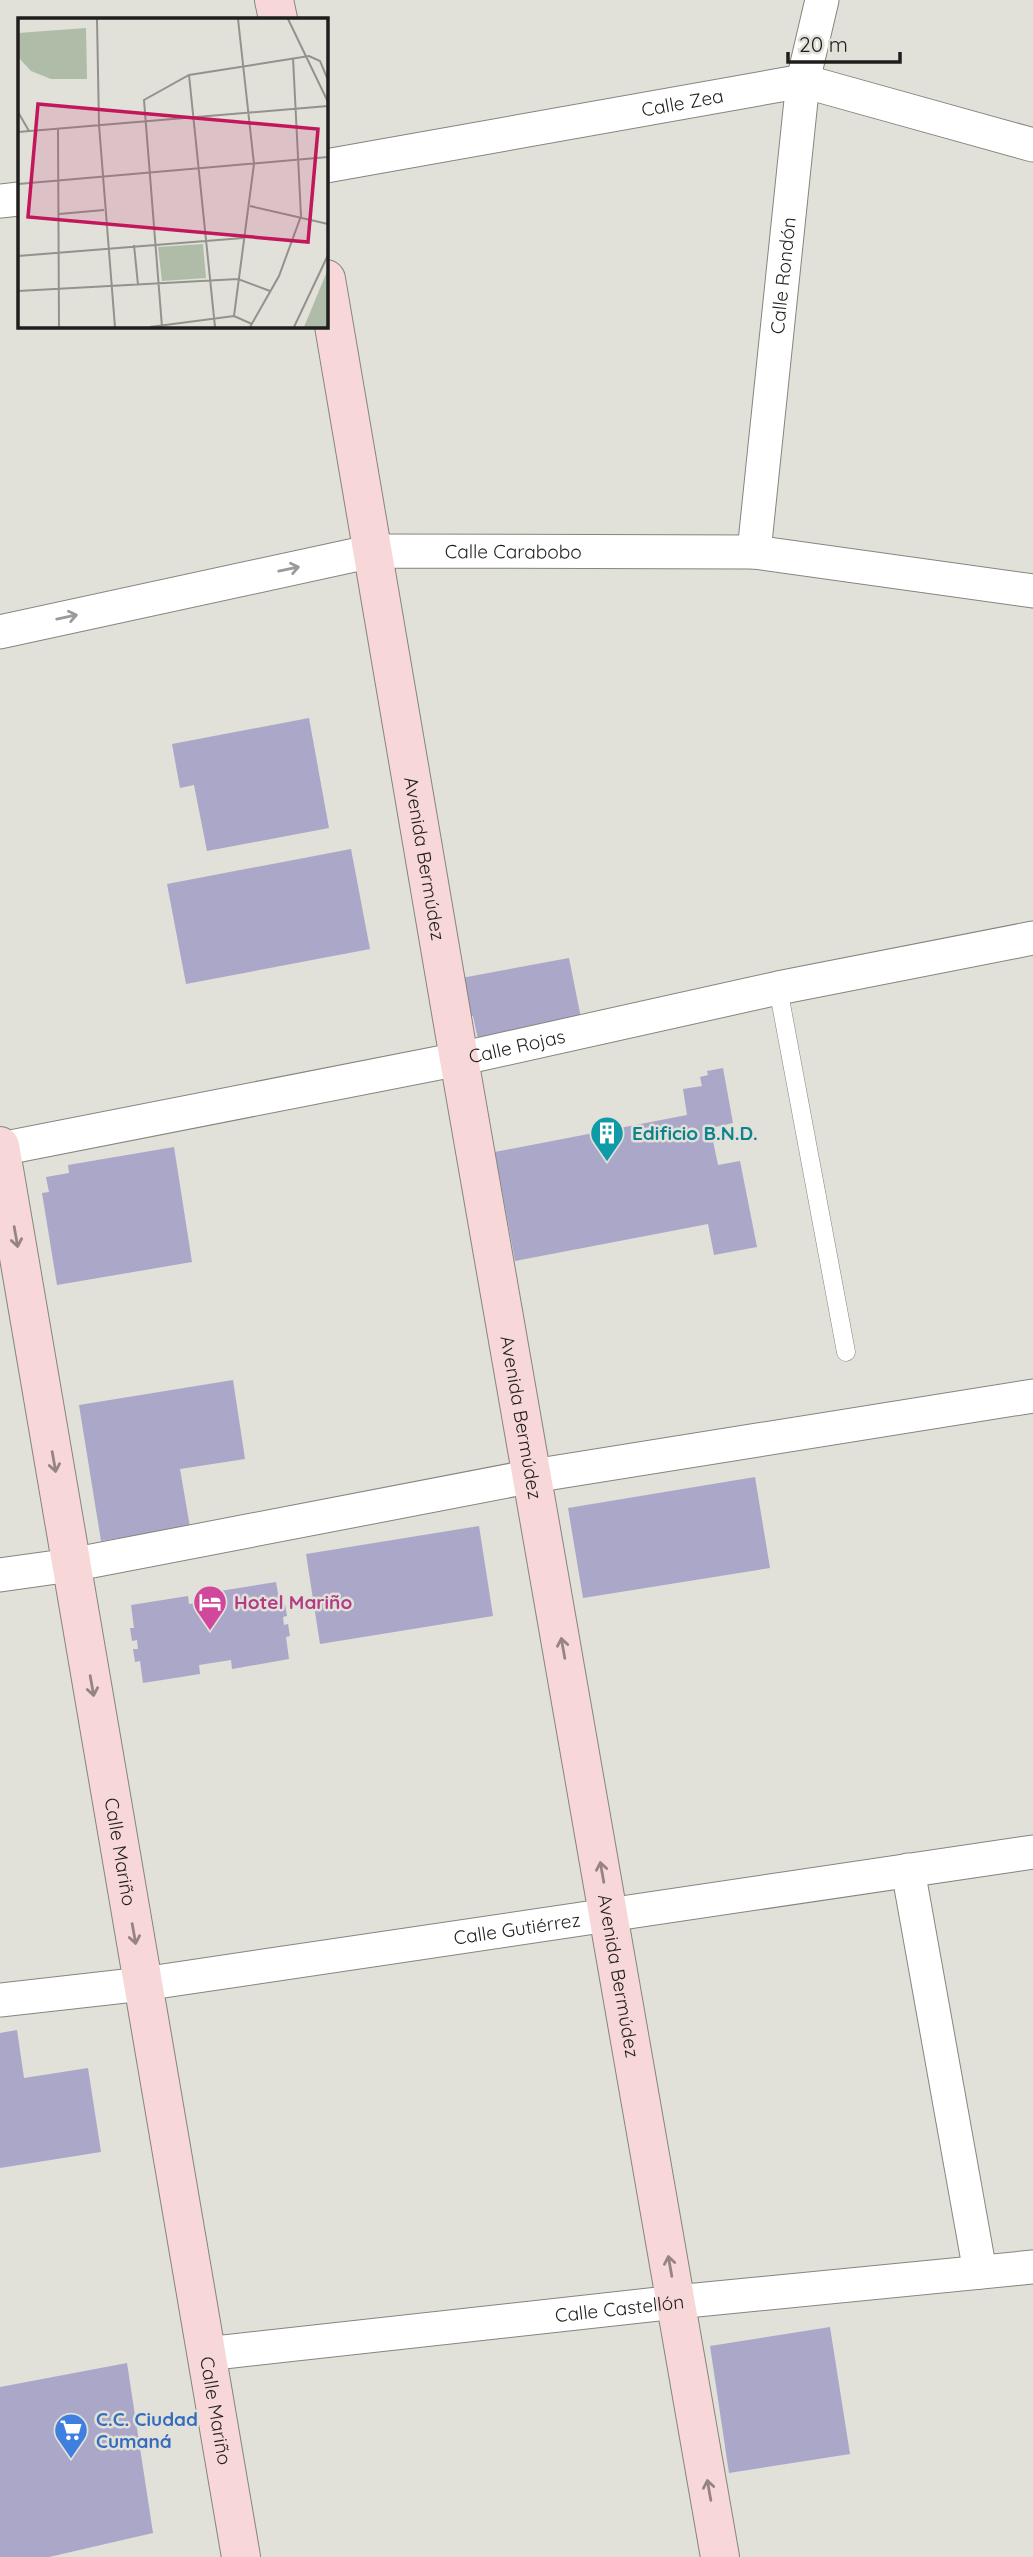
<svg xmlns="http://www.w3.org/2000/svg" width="1033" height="2557" font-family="Quicksand,sans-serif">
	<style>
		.building { fill: #aaa7c9 }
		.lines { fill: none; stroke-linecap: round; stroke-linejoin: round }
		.lane-casing { stroke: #86847e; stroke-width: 19 }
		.street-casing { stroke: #86847e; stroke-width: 35 }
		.secondary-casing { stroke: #86847e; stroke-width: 40 }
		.lane { stroke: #fff; stroke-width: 18 }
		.street { stroke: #fff; stroke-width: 33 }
		.secondary { stroke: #f7d7d7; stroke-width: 38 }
		.oneway { stroke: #9a9a99 }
		.oneway2 { stroke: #968483 }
		.labels { text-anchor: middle; stroke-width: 5; stroke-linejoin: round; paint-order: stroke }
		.street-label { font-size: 19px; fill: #1f1e1c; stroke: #e1e0d9 }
		.culture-label { font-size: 19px; font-weight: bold; fill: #0d838f; stroke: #e1e0d9; text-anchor: start }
		.hotel-label { font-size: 19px; font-weight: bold; fill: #b23c85; stroke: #e1e0d9; text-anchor: start }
		.shop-label { font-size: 19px; font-weight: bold; fill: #366cbe; stroke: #e1e0d9; text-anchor: start }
		.inset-road { fill: none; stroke: #93928d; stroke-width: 2 }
		.view { fill: #c2185b; fill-opacity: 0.15; stroke: #c2185b; stroke-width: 3.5 }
		.inset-edge { fill: none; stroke: #1f1e1c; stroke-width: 3.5 }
	</style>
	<rect width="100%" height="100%" fill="#e1e0d9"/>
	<!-- building -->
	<path class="building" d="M309,718L329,828L207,851L194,785L180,788L172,744Z
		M351,849L370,949L186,984L167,884Z
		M569,958L582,1023L479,1044L473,1016L463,1017L456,979Z
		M723,1068L733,1123L711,1128L713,1141L718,1165L740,1161L757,1247L714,1255L708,1224L515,1261L495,1152L687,1115L683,1089L702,1086L700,1077L708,1075L707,1071Z
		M174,1147L192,1262L57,1285L42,1193L49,1192L46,1177L69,1173L68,1165Z
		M233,1380L245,1459L180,1469L190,1527L101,1541L79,1405Z
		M755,1477L770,1568L583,1598L568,1508Z
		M479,1526L493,1616L320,1644L306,1554Z
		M276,1582L280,1604H285L287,1616L283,1617L284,1625L288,1624L290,1636L286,1637L289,1659L232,1669L231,1660L199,1665L200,1674L143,1683L140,1661L135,1662L133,1649H138L137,1640L132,1641L130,1628H134L131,1605L188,1596L189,1604L221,1599L220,1591Z
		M17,2030L24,2078L88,2068L101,2152L0,2168V2033Z
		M830,2327L850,2454L729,2473L710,2346Z
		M127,2363L153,2533L49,2557H0V2387Z"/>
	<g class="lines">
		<!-- lane casing -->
		<g class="lane-casing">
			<path id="lane" d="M778,988L846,1352"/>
		</g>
		<!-- street casing -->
		<g class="street-casing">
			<g id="street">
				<path id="s1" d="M326,166L803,81L1033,145"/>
				<path d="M0,201L19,199"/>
				<path id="s2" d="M754,552L803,81L822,0"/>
				<path id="s3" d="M0,632L373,551L754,552L1033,591"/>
				<path id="s4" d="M0,1149L459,1059L778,988L1033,938"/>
				<path d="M0,1575L71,1565L533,1476L1033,1396"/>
				<path d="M908,1870L980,2272"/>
				<path id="s5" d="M0,2000L143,1984L1033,1852"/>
				<path id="s6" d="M206,2354L676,2302L1033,2267"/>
			</g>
		</g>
		<!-- secondary casing -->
		<g class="secondary-casing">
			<g id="secondary">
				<path d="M274,0L278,19"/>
				<path id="s7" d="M326,279L459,1059L720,2557"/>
				<path id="s8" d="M0,1146L241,2557"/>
			</g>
		</g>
		<!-- lane -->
		<use href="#lane" class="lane"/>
		<!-- street -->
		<use href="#street" class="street"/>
		<!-- secondary -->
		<use href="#secondary" class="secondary"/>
	</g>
	<!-- one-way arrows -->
	<defs><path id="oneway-shaft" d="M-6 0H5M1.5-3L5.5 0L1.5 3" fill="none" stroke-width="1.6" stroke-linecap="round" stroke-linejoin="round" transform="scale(1.75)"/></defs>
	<g class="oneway">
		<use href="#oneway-shaft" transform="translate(289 569) rotate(-12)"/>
		<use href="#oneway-shaft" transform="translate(67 617) rotate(-12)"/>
	</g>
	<g class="oneway2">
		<use href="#oneway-shaft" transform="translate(16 1237) rotate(80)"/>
		<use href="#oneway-shaft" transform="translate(54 1462) rotate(80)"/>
		<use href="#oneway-shaft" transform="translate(563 1648) rotate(-100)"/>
		<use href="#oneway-shaft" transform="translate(92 1686) rotate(80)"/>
		<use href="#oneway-shaft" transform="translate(602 1872) rotate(-100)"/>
		<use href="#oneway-shaft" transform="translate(134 1934) rotate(80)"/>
		<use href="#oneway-shaft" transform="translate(670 2266) rotate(-100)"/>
		<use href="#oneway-shaft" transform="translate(709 2490) rotate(-100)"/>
	</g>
	<!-- icons -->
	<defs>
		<g id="building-pin" transform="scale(1.75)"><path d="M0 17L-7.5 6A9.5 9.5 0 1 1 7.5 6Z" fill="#0f9aa8" stroke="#e1e0d9"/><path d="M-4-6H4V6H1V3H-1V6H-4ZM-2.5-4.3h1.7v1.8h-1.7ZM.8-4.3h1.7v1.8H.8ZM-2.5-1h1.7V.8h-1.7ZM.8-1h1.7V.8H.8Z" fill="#fff"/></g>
		<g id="hotel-pin" transform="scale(1.75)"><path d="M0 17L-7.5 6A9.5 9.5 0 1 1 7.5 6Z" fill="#d1479c" stroke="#e1e0d9"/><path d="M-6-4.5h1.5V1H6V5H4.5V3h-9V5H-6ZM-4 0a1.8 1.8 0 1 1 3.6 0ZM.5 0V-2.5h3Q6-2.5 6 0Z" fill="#fff"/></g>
		<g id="supermarket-pin" transform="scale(1.75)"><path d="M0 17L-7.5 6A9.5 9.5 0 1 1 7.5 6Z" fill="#3f7fe0" stroke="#e1e0d9"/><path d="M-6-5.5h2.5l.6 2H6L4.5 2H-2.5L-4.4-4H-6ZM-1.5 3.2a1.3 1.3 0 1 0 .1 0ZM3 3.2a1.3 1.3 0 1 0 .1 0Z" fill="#fff"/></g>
	</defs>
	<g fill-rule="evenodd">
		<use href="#building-pin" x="607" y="1133"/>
		<use href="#hotel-pin" x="210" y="1602"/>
		<use href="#supermarket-pin" x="71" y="2430"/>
	</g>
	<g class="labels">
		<!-- street labels -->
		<g class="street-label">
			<text dy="7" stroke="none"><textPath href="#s1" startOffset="362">Calle Zea</textPath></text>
			<text dy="7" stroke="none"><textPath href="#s2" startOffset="278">Calle Rondón</textPath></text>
			<text dy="7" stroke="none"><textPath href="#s3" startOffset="522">Calle Carabobo</textPath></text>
			<text dy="7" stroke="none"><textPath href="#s7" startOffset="588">Avenida Bermúdez</textPath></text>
			<text dy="7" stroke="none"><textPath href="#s4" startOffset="527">Calle Rojas</textPath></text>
			<text dy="7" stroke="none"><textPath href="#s7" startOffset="1155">Avenida Bermúdez</textPath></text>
			<text dy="7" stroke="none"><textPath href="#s8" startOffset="716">Calle Mariño</textPath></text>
			<text dy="7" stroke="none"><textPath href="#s5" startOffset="522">Calle Gutiérrez</textPath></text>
			<text dy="7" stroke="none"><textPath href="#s7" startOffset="1722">Avenida Bermúdez</textPath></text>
			<text dy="7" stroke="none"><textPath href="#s6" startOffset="416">Calle Castellón</textPath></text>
			<text dy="7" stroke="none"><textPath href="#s8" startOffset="1283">Calle Mariño</textPath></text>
		</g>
		<!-- culture labels -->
		<g class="culture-label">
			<text x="632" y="1140">Edificio B.N.D.</text>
		</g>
		<!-- hotel labels -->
		<g class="hotel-label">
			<text x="234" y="1609">Hotel Mariño</text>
		</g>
		<!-- shop labels -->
		<g class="shop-label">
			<text x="96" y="2426">C.C. Ciudad<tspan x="96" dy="22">Cumaná</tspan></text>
		</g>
	</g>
	<!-- overview -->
	<g transform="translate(18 18)">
		<rect width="310" height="310" fill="#e1e0d9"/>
		<path d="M68,10L69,61H33L13,53L0,39V15ZM185,226L188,260L144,263L140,229ZM310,251V309H286Z" fill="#afbca8"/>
		<path class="inset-road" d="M79,1L81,107L97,309M270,1L310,84M171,57L197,309M0,94L11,113M40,110L41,309M0,114L310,88M0,166L310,139M232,188L310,206M41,196L86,192M116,227L120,267M0,238L225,220M0,273L220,261L252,273M216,298L236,146L220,1M132,309L216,298L234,306M144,309L126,82L171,57L291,38L302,43L310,62M232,309L261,258L283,198L275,40M276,309L310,237"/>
		<path class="view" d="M20,86L300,111L290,224L10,199Z"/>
		<rect width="310" height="310" class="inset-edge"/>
	</g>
	<!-- scale -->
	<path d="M788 52v10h112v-10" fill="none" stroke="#1f1e1c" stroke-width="3.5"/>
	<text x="799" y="52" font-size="21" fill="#1f1e1c" stroke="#e1e0d9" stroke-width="5" paint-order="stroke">20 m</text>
</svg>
